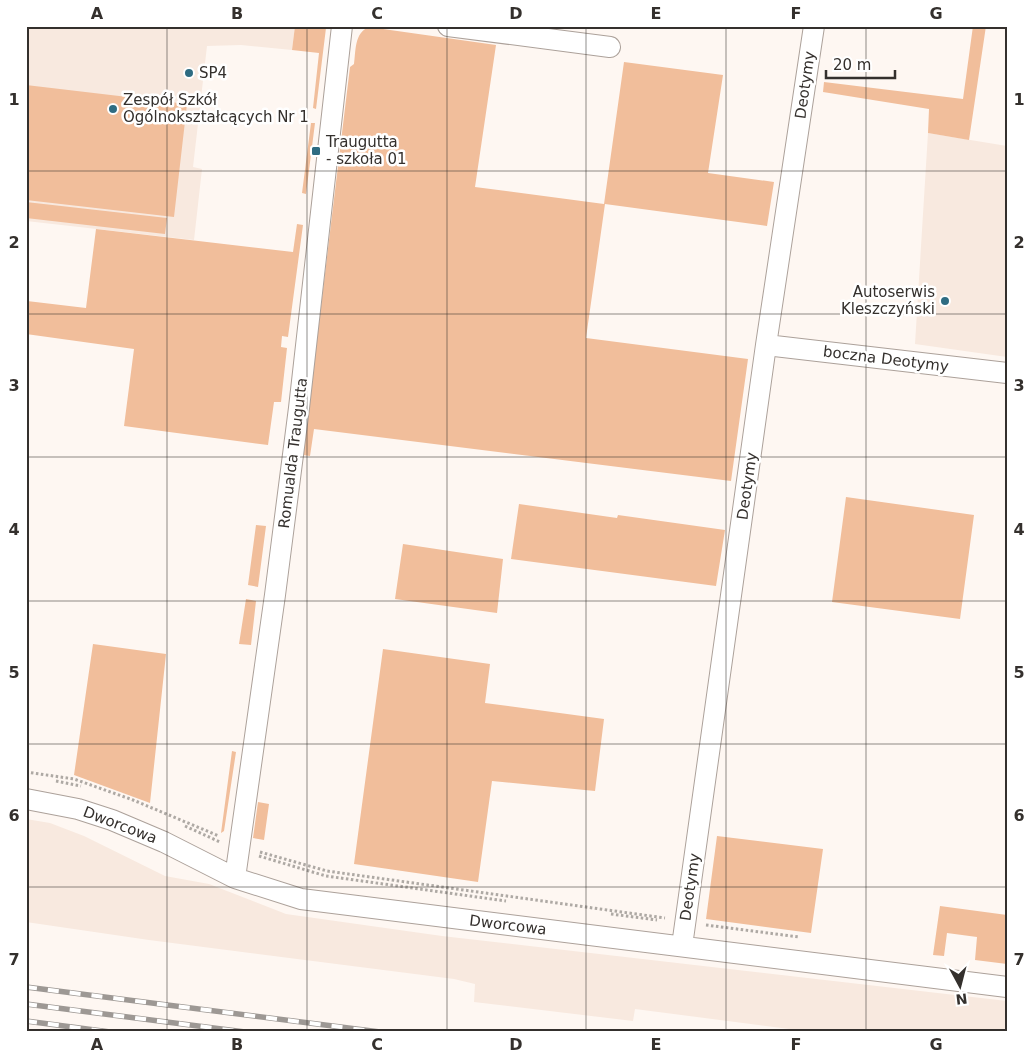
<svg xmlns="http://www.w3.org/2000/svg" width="1033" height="1058" font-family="'DejaVu Sans',sans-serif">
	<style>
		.built { fill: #f8e9df }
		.green { fill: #f1be9b }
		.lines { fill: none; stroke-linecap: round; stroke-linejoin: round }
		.street-casing { stroke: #aca19a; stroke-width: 22 }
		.path { stroke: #aea9a4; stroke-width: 3; stroke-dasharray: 2.5 2.5; stroke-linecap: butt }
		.street { stroke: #fff; stroke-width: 20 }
		.rail-casing { stroke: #9d9894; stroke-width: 5.5 }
		.rail { stroke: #fff; stroke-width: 4; stroke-dasharray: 11; stroke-linecap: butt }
		.grid { fill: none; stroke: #34302d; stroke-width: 1; stroke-opacity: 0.55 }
		.poi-dot { fill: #2f6c82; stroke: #fff; stroke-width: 2 }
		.labels { text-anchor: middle; stroke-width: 5; stroke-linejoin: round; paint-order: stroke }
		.poi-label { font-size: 15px; fill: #34302d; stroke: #fff; text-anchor: start }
		.street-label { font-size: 15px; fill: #34302d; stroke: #fff }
		.neatline { fill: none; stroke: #34302d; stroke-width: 2 }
		.grid-label { font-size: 16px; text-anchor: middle; font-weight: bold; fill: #34302d }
	</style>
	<rect width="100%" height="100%" fill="#fef7f2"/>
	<!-- built -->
	<path class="built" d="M26,26H295L292,50L241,45L207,46L193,167L202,169L194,240L26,221Z
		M928,133L1007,146V357L915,344Z
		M26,819L50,823L84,836L165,876L209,884L286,914L442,936L1007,1001V1032H813L635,1009L633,1021L474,1002L475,984L454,979L149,940L26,922Z"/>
	<!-- green -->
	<path class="green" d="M295,26H324L326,28L316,109L313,108L319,53L292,50Z
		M973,26H986L969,140L928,133L929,109L823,92L824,82L963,99Z
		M369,27L496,45L475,187L604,204L624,62L723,75L708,173L774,182L767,226L605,204L586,338L748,359L731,481L314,429L310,456L303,455L350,67L354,64C356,51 354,33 369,27Z
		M26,85L187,104L174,217L26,200Z
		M311,123H315L306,194L302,193Z
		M26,202L167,218L165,234L26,218Z
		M297,224L303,225L288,337L282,336L281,347L287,348L281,402H274L268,445L124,426L134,349L26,334L27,301L86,308L96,229L293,252Z
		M846,497L974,515L960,619L832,602Z
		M519,504L617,518L618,515L725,530L716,586L511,559Z
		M256,525L266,526L258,587L248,585Z
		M403,544L503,559L497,613L395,599Z
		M246,599L256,601L251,645L239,644Z
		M93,644L166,654L150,803L74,775Z
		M383,649L490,664L485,703L604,719L595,791L492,781L478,882L354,864Z
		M232,751L236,752L224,831L221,833Z
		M258,802L269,804L264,840L253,838Z
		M717,836L823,849L811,933L706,919Z
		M940,906L1007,915V964L975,960L977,937L947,933L944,956L933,955Z"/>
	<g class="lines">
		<!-- street casing -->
		<g class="street-casing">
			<path id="street" d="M448,26L610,47
				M766,345L1007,373
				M26,799L78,809L112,820L164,842L235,878L301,899L1007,987
				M235,878L275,595L299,408L342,26
				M682,946L766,345L814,26"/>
		</g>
		<!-- path -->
		<path class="path" d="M26,772L74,779L133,800L219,836
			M56,781L81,786
			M185,826L220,842
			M260,852L327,871L665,918
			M259,856L326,876L506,901
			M611,914L657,920
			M706,925L799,937"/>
		<!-- street -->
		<use href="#street" class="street"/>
		<!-- rail casing -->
		<g class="rail-casing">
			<path id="rail" d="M26,987L380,1032
				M26,1004L245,1032
				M26,1021L110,1032"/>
		</g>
		<!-- rail -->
		<use href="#rail" class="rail"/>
	</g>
	<!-- grid -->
	<path class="grid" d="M167,26V1032M307,26V1032M447,26V1032M586,26V1032M726,26V1032M866,26V1032M26,171H1007M26,314H1007M26,457H1007M26,601H1007M26,744H1007M26,887H1007"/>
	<!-- markers -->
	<g class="poi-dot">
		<circle cx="189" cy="73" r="5"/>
		<circle cx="113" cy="109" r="5"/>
		<rect x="311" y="146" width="10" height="10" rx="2.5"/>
		<circle cx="945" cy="301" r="5"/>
	</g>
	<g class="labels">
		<!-- poi labels -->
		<g class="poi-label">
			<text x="199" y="78">SP4</text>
			<text x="123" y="105">Zespół Szkół<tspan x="123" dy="17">Ogólnokształcących Nr 1</tspan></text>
			<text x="326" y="147">Traugutta<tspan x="326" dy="17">- szkoła 01</tspan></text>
			<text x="935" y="297" text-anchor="end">Autoserwis<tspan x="935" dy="17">Kleszczyński</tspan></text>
		</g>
		<!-- street labels -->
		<g class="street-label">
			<text transform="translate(805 85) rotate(-82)" y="5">Deotymy</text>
			<text transform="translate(886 359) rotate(7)" y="5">boczna Deotymy</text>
			<text transform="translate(293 453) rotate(-83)" y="5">Romualda Traugutta</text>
			<text transform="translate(747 486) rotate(-82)" y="5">Deotymy</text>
			<text transform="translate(120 825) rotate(21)" y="5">Dworcowa</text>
			<text transform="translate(690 887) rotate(-82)" y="5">Deotymy</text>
			<text transform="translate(508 925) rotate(7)" y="5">Dworcowa</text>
		</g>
	</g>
	<!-- border -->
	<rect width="1033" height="1058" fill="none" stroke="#ffffff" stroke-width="55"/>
	<!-- north arrow -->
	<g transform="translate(960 986) rotate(173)" stroke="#ffffff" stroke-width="4" paint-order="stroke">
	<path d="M0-4L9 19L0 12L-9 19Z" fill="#34302d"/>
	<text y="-8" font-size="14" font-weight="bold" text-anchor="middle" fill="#34302d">N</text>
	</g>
	<!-- scale -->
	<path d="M826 70v8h69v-8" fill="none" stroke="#34302d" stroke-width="2.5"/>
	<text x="833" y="70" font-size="15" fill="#34302d" stroke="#ffffff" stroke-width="4" paint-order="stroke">20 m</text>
	<rect x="28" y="28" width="978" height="1002" class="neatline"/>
	<g class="grid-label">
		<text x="97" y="19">A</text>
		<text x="237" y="19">B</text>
		<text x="377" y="19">C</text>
		<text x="516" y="19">D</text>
		<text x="656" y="19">E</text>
		<text x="796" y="19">F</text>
		<text x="936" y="19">G</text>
		<text x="14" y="105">1</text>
		<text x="1019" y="105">1</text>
		<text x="14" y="248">2</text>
		<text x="1019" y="248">2</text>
		<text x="14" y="391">3</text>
		<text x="1019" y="391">3</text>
		<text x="14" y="535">4</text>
		<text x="1019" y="535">4</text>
		<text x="14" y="678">5</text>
		<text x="1019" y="678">5</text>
		<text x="14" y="821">6</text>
		<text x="1019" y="821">6</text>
		<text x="14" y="965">7</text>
		<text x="1019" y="965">7</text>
		<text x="97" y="1050">A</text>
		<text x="237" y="1050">B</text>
		<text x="377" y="1050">C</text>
		<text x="516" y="1050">D</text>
		<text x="656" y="1050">E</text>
		<text x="796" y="1050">F</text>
		<text x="936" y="1050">G</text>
	</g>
</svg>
